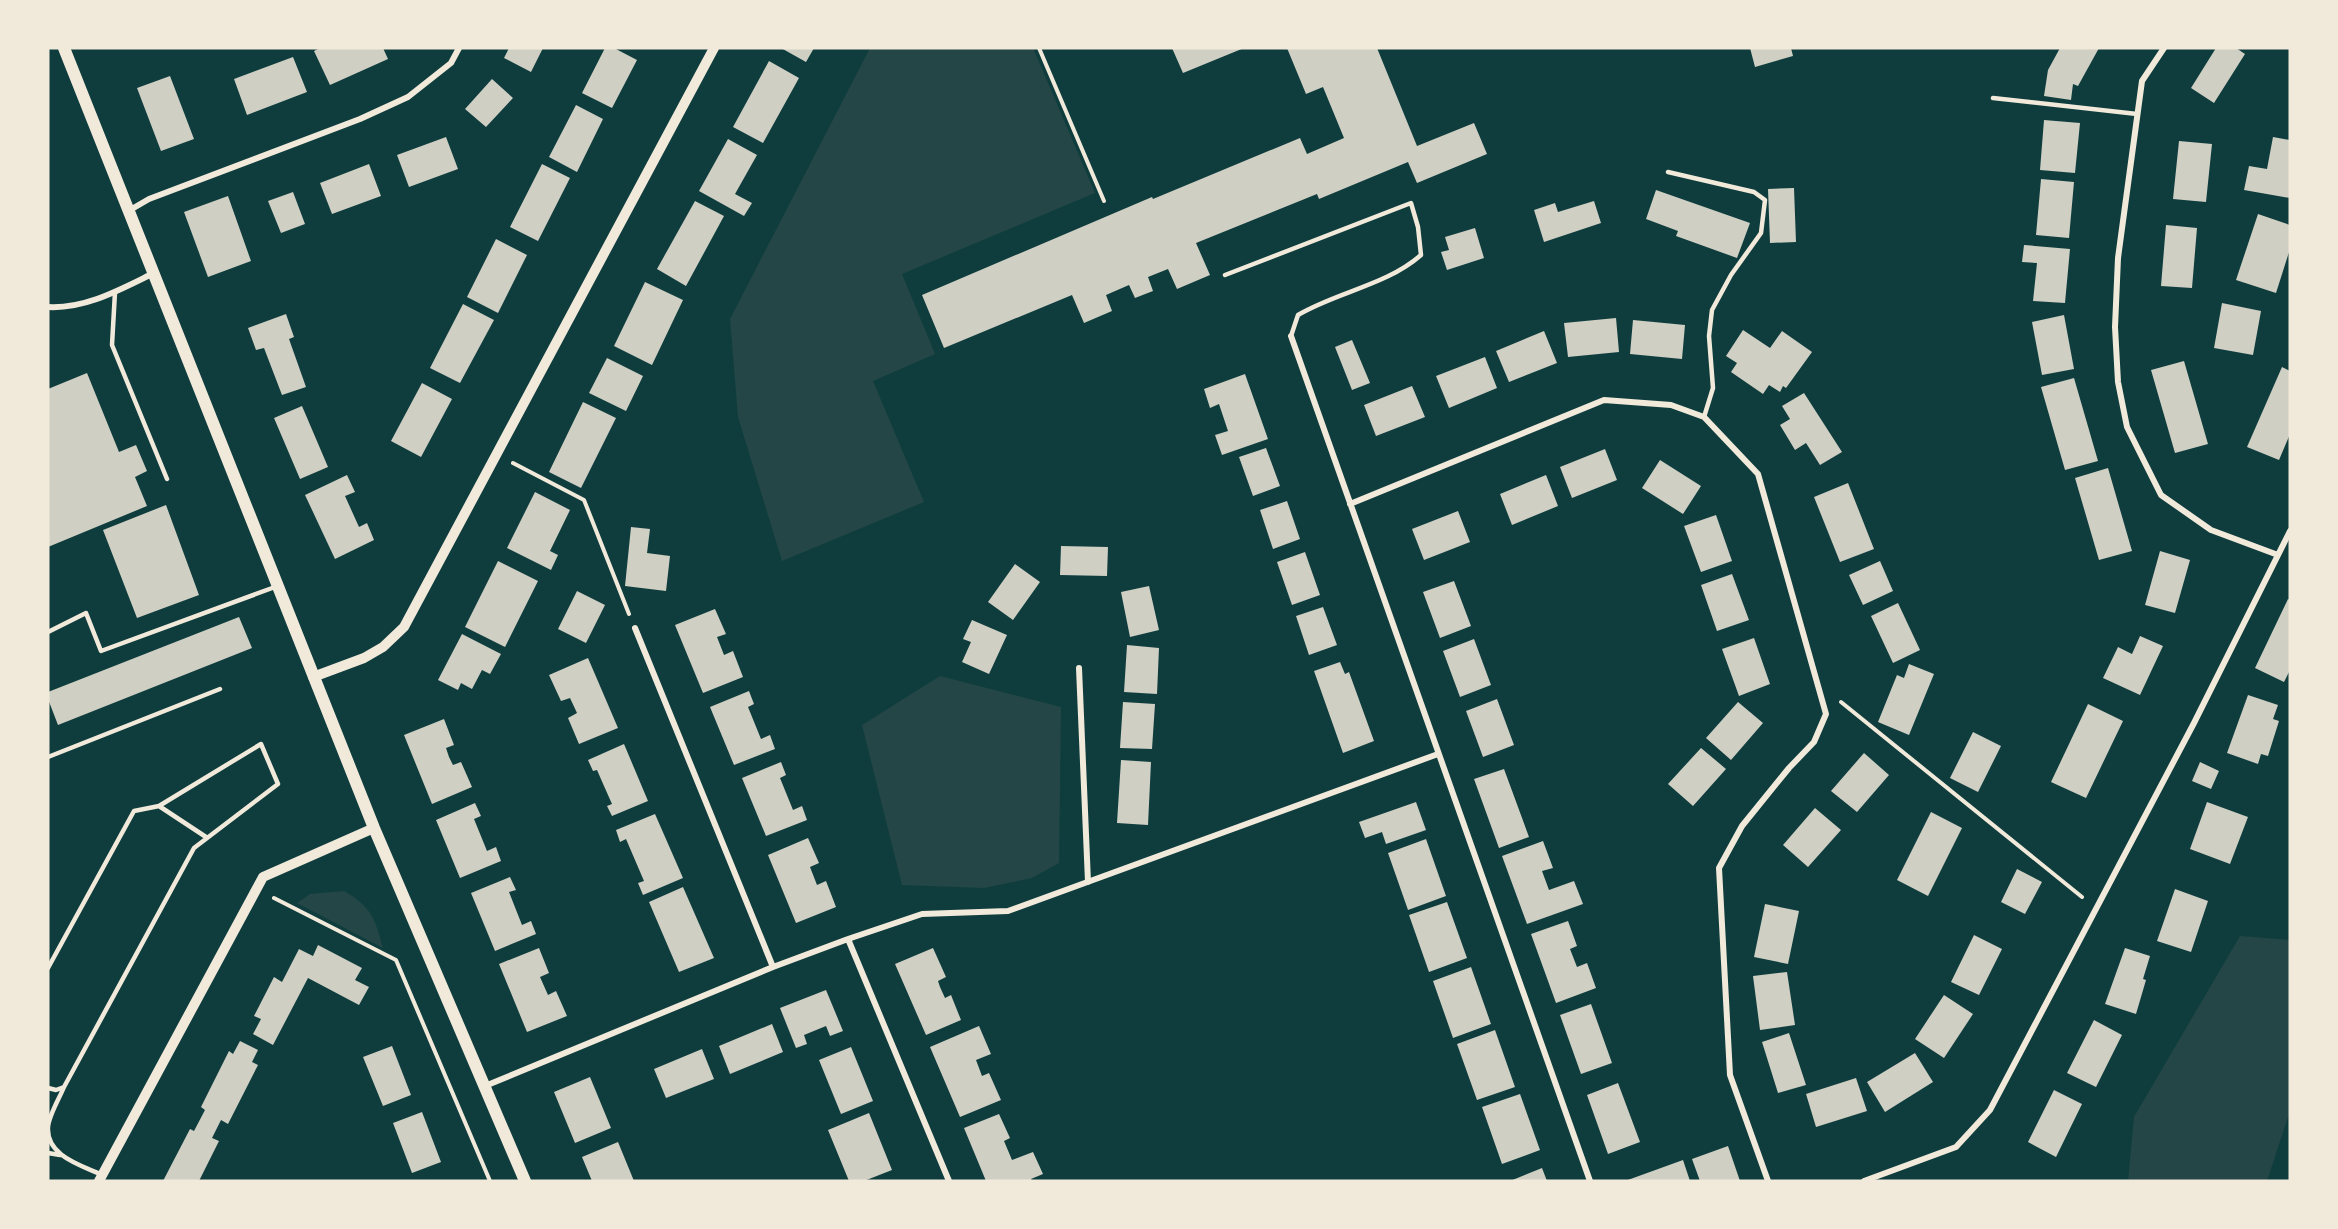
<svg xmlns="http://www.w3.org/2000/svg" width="2338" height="1229" font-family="Figtree,sans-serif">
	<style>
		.green { fill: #244646 }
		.building { fill: #cfcfc3 }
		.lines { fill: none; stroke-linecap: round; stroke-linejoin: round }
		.path { stroke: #f1e9da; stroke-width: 4 }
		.service { stroke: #f1e9da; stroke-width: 4.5 }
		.minor { stroke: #f1e9da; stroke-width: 6 }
		.tertiary { stroke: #f1e9da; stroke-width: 10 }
		.secondary { stroke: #f1e9da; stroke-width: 12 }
	</style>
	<rect width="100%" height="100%" fill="#0f3d3e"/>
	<!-- green -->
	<path class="green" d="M870,48H1033L1095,193L902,274L935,354L873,381L924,502L782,561L738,417L730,319Z
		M940,676L1061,707L1059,863L1032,878L984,888L902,885L862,725Z
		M344,891C372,907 375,919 383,948L297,903L310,894Z
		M2240,936L2290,940V1111L2267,1181H2128L2134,1117Z"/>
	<!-- building -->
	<path class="building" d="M320,48H383L388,59L330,85L314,51Z
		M509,48H543L531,72L504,58Z
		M605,48H614L637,60L612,108L582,93Z
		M781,48H814L806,62Z
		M1172,48H1244L1183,73Z
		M1287,48H1377L1417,146L1474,123L1487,154L1417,183L1408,162L1319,199L1317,194L1196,243L1210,275L1177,289L1168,269L1148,277L1153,291L1135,298L1129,285L1106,295L1112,311L1084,323L1072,295L944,348L922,295L1152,197L1153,199L1300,138L1307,154L1344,138L1323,87L1306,94Z
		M1750,48H1791L1793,56L1755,67Z
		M2060,48H2099L2078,86L2073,84L2071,100L2044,96L2048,70Z
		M2216,48H2236L2245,54L2214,103L2191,88Z
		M293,57L307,92L247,115L234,79Z
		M769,61L799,78L763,143L733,127Z
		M170,76L194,139L161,151L137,88Z
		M492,79L513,98L486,127L465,109Z
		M576,105L603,119L577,172L549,157Z
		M2044,120L2080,123L2075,173L2040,170Z
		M446,137L458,169L409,187L397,155Z
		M2273,137L2290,140V198L2244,190L2249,166L2267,169Z
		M728,139L757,155L735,194L752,203L744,216L699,191Z
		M2179,141L2212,144L2206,202L2173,199Z
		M369,164L381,196L332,214L320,183Z
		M542,164L570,178L538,241L510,227Z
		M2041,179L2074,182L2069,238L2036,235Z
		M1794,188L1796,242L1770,243L1768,189Z
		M1656,190L1750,223L1737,258L1676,236L1678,231L1646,219Z
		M293,192L305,224L281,233L268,201Z
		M228,196L251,261L208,277L184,212Z
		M695,201L724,216L686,286L657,269Z
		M1594,201L1601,223L1544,242L1534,210L1555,203L1558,212Z
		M2258,214L2290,225V249L2276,293L2236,280Z
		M2166,225L2197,228L2192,288L2161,286Z
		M1475,228L1484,258L1447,270L1441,252L1449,250L1445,237Z
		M496,239L527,255L498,313L467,297Z
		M2024,245L2070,249L2065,303L2033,301L2037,263L2022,262Z
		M645,282L683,300L652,365L614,346Z
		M2222,303L2261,311L2253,355L2214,348Z
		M463,304L494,320L460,383L430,368Z
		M286,314L294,337L289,339L306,387L282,395L264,348L256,350L248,328Z
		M2064,315L2074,369L2042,375L2032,322Z
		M1616,318L1619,352L1568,357L1564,323Z
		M1633,320L1685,325L1682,359L1630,354Z
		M1743,330L1770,348L1782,331L1812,352L1786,388L1783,386L1780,392L1769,385L1763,394L1731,372L1737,363L1726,356Z
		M1544,331L1557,363L1509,382L1496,351Z
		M1352,340L1370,383L1352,390L1335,347Z
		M1485,357L1497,388L1449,408L1436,376Z
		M607,358L643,376L626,411L589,393Z
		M2184,361L2208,444L2175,453L2151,370Z
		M2282,367L2290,371V434L2279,460L2247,447Z
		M87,373L119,452L136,445L147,471L135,477L147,506L48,547V389Z
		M1245,374L1268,439L1222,455L1215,435L1228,431L1219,404L1210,408L1204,389Z
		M2074,378L2098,461L2065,470L2041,387Z
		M422,383L452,399L421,457L391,441Z
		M1412,386L1425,417L1376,436L1364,405Z
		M1804,393L1842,452L1820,465L1806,443L1795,450L1780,425L1790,419L1782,406Z
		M583,402L616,418L581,488L549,472Z
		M302,406L328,467L300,479L274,418Z
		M1266,448L1280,486L1253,496L1239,457Z
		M1605,449L1617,480L1572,498L1560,467Z
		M1660,460L1701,486L1683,514L1642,488Z
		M2108,468L2132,551L2099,560L2075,478Z
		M347,475L355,492L345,496L359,527L367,523L374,540L335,559L305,495Z
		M1546,475L1558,506L1512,525L1500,494Z
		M1848,483L1874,549L1840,562L1814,497Z
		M535,492L570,510L550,551L558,555L551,570L507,548Z
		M1287,501L1300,539L1273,549L1260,510Z
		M166,505L199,595L137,618L103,530Z
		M1458,511L1470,542L1424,560L1412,529Z
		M1716,515L1732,561L1701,572L1684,526Z
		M631,527L650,529L647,553L670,556L666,591L625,586Z
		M1061,546L1108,547L1107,576L1060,575Z
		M2160,551L2190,560L2175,613L2145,605Z
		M1305,552L1320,595L1292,605L1277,562Z
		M498,561L538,581L505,647L465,627Z
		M1880,561L1893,591L1863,605L1849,575Z
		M1015,564L1040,582L1013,620L988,602Z
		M1732,574L1749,620L1717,631L1701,585Z
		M1454,581L1471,626L1440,638L1423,592Z
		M1149,586L1159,630L1130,637L1121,592Z
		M577,591L605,605L586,643L558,629Z
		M2288,599L2290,600V670L2284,682L2255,668Z
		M1898,603L1920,650L1893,663L1871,616Z
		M1323,607L1337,645L1309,655L1296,616Z
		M715,609L726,634L717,637L724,655L733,651L743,677L703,693L675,625Z
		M239,617L252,648L58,725L48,699V692Z
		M972,620L1007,635L989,674L962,662L971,642L963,639Z
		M462,634L501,654L490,674L482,670L472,689L461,683L458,690L438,680Z
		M2140,636L2163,646L2140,695L2103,678L2118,647L2132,654Z
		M1754,638L1770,684L1739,696L1722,649Z
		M1474,639L1491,685L1460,697L1443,651Z
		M1127,645L1159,648L1157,694L1124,692Z
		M588,658L618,728L579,744L568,718L577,713L570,698L561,701L549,675Z
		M1340,662L1345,674L1349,672L1374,741L1343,753L1314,671Z
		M1909,664L1934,674L1909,735L1878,722L1897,675L1904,678Z
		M749,691L754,704L748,707L761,739L770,735L775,749L734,765L710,707Z
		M2248,695L2278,705L2273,719L2279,721L2268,756L2261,754L2258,764L2227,753Z
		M1497,699L1514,745L1483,757L1466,711Z
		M1123,702L1155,704L1152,749L1120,748Z
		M1738,702L1763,723L1731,760L1706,738Z
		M2088,704L2123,721L2086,798L2051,782Z
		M444,719L454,745L446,748L449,757L453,765L461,762L472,787L432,804L404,735Z
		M1973,732L2001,746L1978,792L1950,778Z
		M624,744L648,801L612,816L607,806L612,804L604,786L597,770L593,771L588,760Z
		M1701,748L1726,769L1693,806L1668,784Z
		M1864,753L1889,775L1857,812L1831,791Z
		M1121,760L1151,762L1148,825L1117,823Z
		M781,762L786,775L780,778L793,810L802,806L807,820L766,836L742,778Z
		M2200,762L2219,771L2211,789L2192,781Z
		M1504,769L1529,837L1499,848L1474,779Z
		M1416,802L1426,830L1386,844L1382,832L1365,838L1359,822Z
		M2207,802L2248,817L2230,864L2190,849Z
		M475,803L481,816L474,819L487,851L496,847L501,861L460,878L436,820Z
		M1815,808L1841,830L1808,867L1783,845Z
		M1931,812L1962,828L1928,896L1897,880Z
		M655,814L683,878L643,895L638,883L644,881L626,839L620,842L616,830Z
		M808,838L819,863L810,867L817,885L826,881L836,907L796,923L768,855Z
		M1426,839L1446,896L1408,910L1388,853Z
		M1543,841L1553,868L1542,871L1549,890L1574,881L1583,904L1527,924L1502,856Z
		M2017,869L2042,882L2025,914L2001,902Z
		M510,877L516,890L509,892L522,925L531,921L536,934L495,951L471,893Z
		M683,887L714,958L679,972L649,902Z
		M2175,889L2208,901L2191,952L2157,941Z
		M1447,902L1467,958L1429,972L1409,915Z
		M1765,904L1799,911L1788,964L1754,957Z
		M1568,921L1577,946L1570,949L1577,967L1587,963L1596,988L1556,1003L1531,934Z
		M1974,935L2002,949L1979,995L1951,982Z
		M318,945L362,968L355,980L369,987L359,1005L308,978L273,1045L253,1034L261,1019L254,1016L274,977L282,982L299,949L313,956Z
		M539,948L549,973L540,977L548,995L556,991L567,1016L527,1032L499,964Z
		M933,948L946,977L938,981L940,987L945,998L951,995L961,1020L926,1035L895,964Z
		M2125,948L2150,956L2143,979L2146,980L2136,1014L2105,1004Z
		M1471,967L1491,1024L1453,1038L1433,981Z
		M1787,972L1795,1025L1760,1030L1753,976Z
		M826,990L843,1031L830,1036L826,1026L804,1035L807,1044L796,1048L780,1008Z
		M1944,995L1973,1014L1944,1058L1915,1039Z
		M1591,1004L1612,1063L1581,1074L1560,1015Z
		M2094,1020L2122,1035L2096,1087L2067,1073Z
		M772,1024L783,1052L730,1074L719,1046Z
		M979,1026L991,1054L976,1060L982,1076L989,1073L1001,1100L960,1117L930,1047Z
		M1495,1030L1515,1087L1477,1100L1457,1044Z
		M1789,1033L1806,1085L1778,1093L1762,1042Z
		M240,1041L258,1050L252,1062L258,1065L228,1124L221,1120L212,1138L219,1141L199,1181H163L190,1129L194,1131L205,1110L201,1107L229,1051L233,1054Z
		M392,1046L411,1095L383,1106L363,1057Z
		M851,1047L873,1101L841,1114L819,1060Z
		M702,1049L714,1079L666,1098L654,1069Z
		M1915,1053L1933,1082L1885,1112L1867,1082Z
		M590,1077L611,1128L575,1143L554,1092Z
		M1856,1078L1867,1111L1816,1127L1806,1094Z
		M1618,1083L1640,1142L1608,1154L1587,1095Z
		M2054,1090L2082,1104L2056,1157L2028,1142Z
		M1520,1094L1540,1150L1502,1164L1482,1107Z
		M422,1112L441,1162L412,1173L393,1123Z
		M869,1113L892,1170L864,1181H849L828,1130Z
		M999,1114L1010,1138L1004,1141L1012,1160L1033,1152L1043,1174L1031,1179L1032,1181H986L964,1128Z
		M618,1142L634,1181H592L582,1157Z
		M1728,1146L1740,1181H1700L1692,1159Z
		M1683,1160L1690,1181H1625Z
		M1542,1168L1547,1181H1510Z"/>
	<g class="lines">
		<!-- path -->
		<path class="path" d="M1039,48L1104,201
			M513,463L584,500L629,614
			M1841,702L2082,897
			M274,898L396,960L490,1181"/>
		<!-- service -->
		<path class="service" d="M1993,98L2137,114
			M1668,172L1754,192L1765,200L1761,233L1731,275L1712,310L1709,336L1713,388L1704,417
			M1225,275L1411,203L1418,227L1421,255C1387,285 1337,292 1298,315L1291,336
			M115,292L112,345L167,479
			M48,632L86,613L101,651L275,587
			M48,757L220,689
			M159,806L206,837
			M48,968L134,811L159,806L261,744L278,784L194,848L64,1087C59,1099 49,1115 48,1127C46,1156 81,1165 102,1175
			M48,1088L56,1090L64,1087
			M48,1153L60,1155"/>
		<!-- minor -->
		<path class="minor" d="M2164,48L2142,81L2118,258L2115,327L2118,382L2127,427L2161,495L2211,530L2278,555
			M130,210L149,199L360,119L408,97L451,63L459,48
			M48,307C86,309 121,289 154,273
			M1291,336L1590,1181
			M1350,504L1604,400L1671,405L1704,417L1758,474L1826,714L1814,742L1789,768L1742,826L1719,868L1730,1075L1768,1181
			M635,628L773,967
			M1079,668L1088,882
			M848,939L949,1181
			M485,1086L773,967L848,939L922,914L1008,911L1438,754
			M1864,1181L1956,1147L1990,1110L2194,723L2290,531"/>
		<!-- tertiary -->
		<path class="tertiary" d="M313,677L364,658L383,647L404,627L714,48
			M99,1181L263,877L374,828"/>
		<!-- secondary -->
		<path class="secondary" d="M64,48L374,828L525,1181"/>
	</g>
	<!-- border -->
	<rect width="2338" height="1229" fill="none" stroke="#f1e9da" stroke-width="99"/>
</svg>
